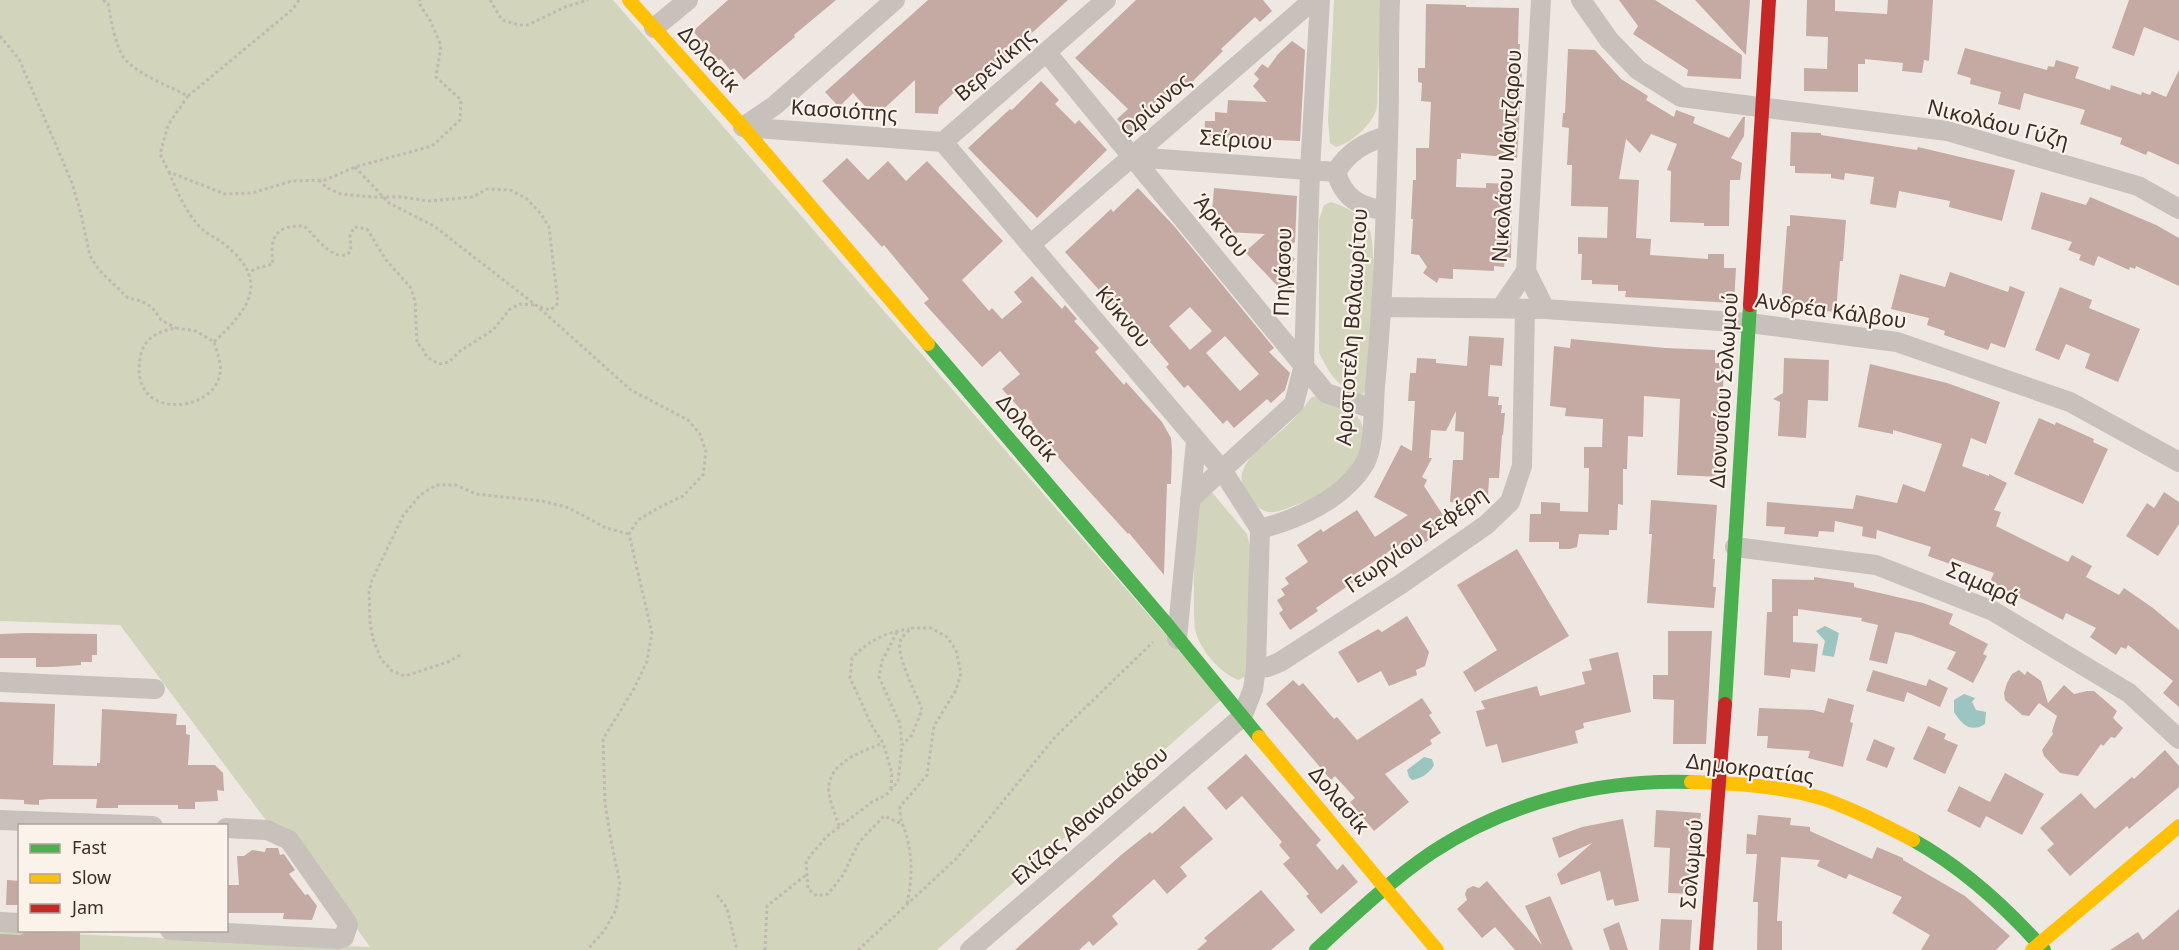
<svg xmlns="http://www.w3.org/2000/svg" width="2179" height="950" font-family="'Noto Sans',sans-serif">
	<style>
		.green { fill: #d2d5bb }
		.water { fill: #9cc4c0 }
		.building { fill: #c4aaa2; fill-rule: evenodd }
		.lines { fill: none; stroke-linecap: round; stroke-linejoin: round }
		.path { stroke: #c1b8b3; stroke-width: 3; stroke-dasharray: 3 3; stroke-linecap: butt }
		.street { stroke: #c8c0bb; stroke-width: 20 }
		.fast { stroke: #4caf50; stroke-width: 14 }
		.slow { stroke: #ffc107; stroke-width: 14 }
		.jam { stroke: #c62828; stroke-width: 14 }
		.labels { text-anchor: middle; stroke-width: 4.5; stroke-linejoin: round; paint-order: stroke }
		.street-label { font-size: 21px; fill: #3a2d28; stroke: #fbf2ea }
	</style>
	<rect width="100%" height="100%" fill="#efe8e2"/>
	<!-- green -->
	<path class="green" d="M0,0H613L1222,699L937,950H0V931L370,947L290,835L268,823L120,625L0,621Z
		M1334,0H1381L1377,107C1373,124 1352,143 1336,147L1330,143L1328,120Z
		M1331,202C1347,207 1363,215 1370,231C1377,245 1371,369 1366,387C1366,389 1363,394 1362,396C1336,385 1332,378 1319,353V220L1324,205Z
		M1315,396C1327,405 1351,408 1359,419C1374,440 1347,479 1330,491C1321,497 1307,501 1296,505C1287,508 1275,515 1265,511C1256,508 1248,497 1244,488C1237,475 1246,461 1256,452C1272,438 1290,425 1303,408C1308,403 1308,398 1315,396Z
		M1211,491L1247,534L1250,547L1247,676L1238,680C1219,672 1199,649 1195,629C1193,615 1193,514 1198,504C1200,499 1207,494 1211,491Z"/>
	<!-- water -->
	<path class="water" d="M1825,626L1839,633L1834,657L1822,655L1825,641L1816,631Z
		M1964,694L1975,698L1972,702L1976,710L1986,712L1985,724C1971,733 1962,725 1954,712V700Z
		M1424,757L1432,759L1434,765C1430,773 1420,779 1412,780L1409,777L1407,770Z"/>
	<!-- building -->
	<path class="building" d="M728,0H836L794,35L795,37L744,80L734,68L731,71L721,59L718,61L693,31Z
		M928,0H1068L973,87L967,80L939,107L938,114L915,113V80L875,117L853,93L839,107L825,92Z
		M1136,0H1263L1272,11L1260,22L1255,17L1221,49L1223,51L1179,95L1177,92L1131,135L1117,119L1128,109L1075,58Z
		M1619,0H1655L1742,55L1741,79L1687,76L1688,70L1633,34L1638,26Z
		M1695,0H1750L1746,55Z
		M1807,0H1835V11L1887,14L1888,0H1933L1929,61L1924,60L1922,73L1902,71L1903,63L1865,59V64H1858V92L1804,91V68L1827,69L1828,37L1806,36Z
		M2129,0H2179V41L2144,27L2134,56L2112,48Z
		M1426,4L1466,5V7L1519,8L1518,44H1520L1519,69H1522L1517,158L1461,153V159H1457L1456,187L1486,188V183L1512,184L1511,258L1505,257L1504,267L1494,266V271L1453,269V279L1439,278L1437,283L1423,273L1427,267L1419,255L1411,254L1413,219H1411L1413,180H1416V148H1429L1431,102L1421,101L1422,83L1418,82V68H1425Z
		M1292,41L1305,50L1300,141L1204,137L1205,121H1215V112L1227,113L1228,100L1267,102L1253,86L1259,79L1254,74L1262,64L1268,68L1278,54Z
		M1965,48L2047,70L2048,66L2054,67L2056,60L2079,67L2075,78L2110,90L2111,85L2141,95L2142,92L2150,95L2152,91L2166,97L2179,70V165L2148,151L2146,155L2120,144L2122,138L2080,124L2085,110L2024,93L2020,110L1998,104L2001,92L1970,84L1971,78L1957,74Z
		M1568,49L1595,50L1621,79L1648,96L1646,100L1674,117L1676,110L1695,117L1693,123L1729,138L1743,117H1745L1744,136L1731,158L1742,163L1740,180H1730L1729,226H1704V223L1670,222L1671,171L1667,170L1677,144L1651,134L1640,153L1626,139L1619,179L1639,180L1636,238L1651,239L1650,255L1708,259V254H1724V268H1736L1734,303L1625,297L1626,291H1618V285L1592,284V280H1581L1582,254H1578V237L1607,238L1608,207L1571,206L1572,165H1567L1569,128L1562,127L1563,113H1565Z
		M1041,81L1059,100L1055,104L1075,124L1079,120L1107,150L1037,218L968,148L1010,109L1012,110Z
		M1791,132L1821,133V135L1917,150L1918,147L2015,170L2002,221L1949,207L1950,201L1899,191L1896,208L1870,204L1874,177L1845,173L1844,180L1831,178V174L1795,173V166H1790Z
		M847,158L868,180L888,161L906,181L927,161L1003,241L962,280L989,311L992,308L1002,319L1022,302L1014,292L1032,276L1062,309L1065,305L1077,319L1074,321L1099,348L1095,352L1124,385L1126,382L1162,422L1171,438L1172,451L1171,484H1167L1164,575L1129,533L1128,534L1057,456L1058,455L1031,424L1033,423L1002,389L1020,374L1000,351L982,367L924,303L929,299L884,245L882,247L822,181Z
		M1138,188L1174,226L1274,348L1269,352L1290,373L1285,390L1271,403L1267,399L1234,428L1227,420L1223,424L1188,385L1184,388L1166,367L1169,364L1120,307L1117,310L1065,252L1111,209L1113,212ZM1190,307L1212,331L1190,350L1169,326ZM1225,336L1259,374L1240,391L1206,353Z
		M1214,188L1297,196L1295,242L1286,250L1295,259L1289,266L1294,272L1287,278L1294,285L1285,294L1245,252L1265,234L1225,232L1220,222L1221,215L1212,212Z
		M2041,192L2086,205L2090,197L2156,225L2179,238V286L2136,266L2135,269L2130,267L2129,270L2098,256L2094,266L2079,260L2081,255L2068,250L2072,242L2031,229Z
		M1790,215L1846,220L1843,261H1840L1836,312L1781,306L1787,226H1790Z
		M1950,272L2008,292L2010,286L2025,292L2005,348L1991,343L1988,350L1944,335L1945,331L1927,325L1929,318L1891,309L1900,274L1945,287Z
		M2060,287L2092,300L2089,308L2140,329L2118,382L2085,368L2090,354L2066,344L2059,360L2035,350Z
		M1469,336L1504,338L1502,366L1490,365L1488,396L1499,397L1498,405H1502L1501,413H1505L1503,435H1502L1499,478H1489L1488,495L1481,494L1480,498H1471V504L1450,502L1453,460H1463L1464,432L1455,431L1456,411L1446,431L1431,430L1429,458H1432L1422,477L1427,480L1424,486L1450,526L1409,553L1402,543L1352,576L1355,581L1316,608L1318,611L1290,630L1279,613L1283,610L1277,600L1285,595L1281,589L1289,584L1285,578L1308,562L1297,545L1321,529L1323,532L1357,510L1375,537L1408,515L1374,497L1401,445L1412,451L1415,401H1408L1410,373H1416L1417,358L1436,359V363L1467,366Z
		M1571,339L1665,348L1715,350V363H1724L1722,415H1726L1723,477L1677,475L1680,399L1644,396L1643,437L1628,436L1627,469H1623V505L1618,504L1617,530H1609V535L1579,534L1577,547L1570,549H1559V542H1529L1530,514H1541V502L1560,503V511L1588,512L1589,468H1584V447H1602L1603,419L1565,416L1566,408L1550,406L1554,346L1570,348Z
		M1784,358L1829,360L1828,401L1808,400L1806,438L1778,436L1780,402L1773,399L1783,393Z
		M1870,364L1947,383L2000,402L1986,444L1971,438L1962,466L1989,476V474L2007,483L1994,510L2001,512L1996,526L2068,562L2072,555L2092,566L2086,577L2119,595L2124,588L2153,608L2179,630V707L2163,693L2173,681L2128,645L2126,649L2121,647L2116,655L2090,637L2096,628L2066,613L2063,620L1990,582L1994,573L1952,558L1950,564L1928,556L1931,547L1877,530L1876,539L1862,536L1863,527L1835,521L1834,532L1819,531L1818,537L1784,534L1785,527L1766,526L1767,502L1853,509L1856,495L1897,503L1903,484L1925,492L1942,444L1893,430V434L1858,427Z
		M2039,418L2055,425L2056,422L2094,439L2093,442L2108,449L2083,504L2014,474Z
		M2164,492L2179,502V524L2158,556L2126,536L2147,503L2154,508Z
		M1651,500L1717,505L1713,559H1715L1713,587H1716L1714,608L1647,603L1652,534H1649Z
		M1517,549L1569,636L1475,692L1463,672L1497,650L1457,585Z
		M1814,577L1854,583V587L1923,603L1953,614L1949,624L1988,644L1983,654L1987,656L1973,683L1947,669L1956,652L1911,635L1895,632L1887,664L1869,660L1878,625L1861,621L1862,618L1798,609V616H1793V642L1818,644L1815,672L1791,669L1790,678L1764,675L1767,612H1772V579L1814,580Z
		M1407,616L1429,652L1425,666L1416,670L1417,675L1389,686L1381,671L1358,683L1338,652L1378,629L1382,632Z
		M1668,631H1712L1706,744H1673L1674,700L1653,699V675H1668Z
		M26,633L97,634V655H92V662H81V665L53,667H36V658H0V634Z
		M1618,652L1631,712L1583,723L1584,728L1575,731L1578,743L1502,763L1497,744L1486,747L1476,711L1485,709L1481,701L1537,686L1540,696L1585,684L1582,672L1592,670L1589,659Z
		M1873,670L1926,686L1929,679L1948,688L1940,707L1907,692L1904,702L1866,691Z
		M2019,670L2025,675L2027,671L2041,681L2048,703L2064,685L2074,694L2087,691H2094L2117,711L2113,718L2123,728L2115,738L2111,737L2103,746L2101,744L2078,776L2060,773L2044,756L2042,750L2053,734L2052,731L2057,716L2039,703L2029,716L2022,715L2005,700L2004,693L2007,683L2012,674Z
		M1293,680L1299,686L1303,683L1334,719L1337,717L1357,740L1422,698L1432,713L1429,715L1441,733L1430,740L1432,744L1385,774L1409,802L1374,831L1350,802L1355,798L1335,776L1331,780L1266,704Z
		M1828,698L1854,705L1850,722L1853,723L1843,767L1808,758L1810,751L1767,748L1768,736H1757L1759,708L1813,710L1824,713Z
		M0,702L55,704L53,765L97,766V763H100L102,709L177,714L176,725H186V734L190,735L188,765H215L223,773L224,791L217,790L218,801L195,802V809H178V805H118V808H96L97,799H49L39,800V805L24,804V800L0,799Z
		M1928,726L1946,734L1944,739L1958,745L1945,774L1913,759Z
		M1874,739L1895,748L1887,768L1866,760Z
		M2165,750L2179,766V787L2129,829L2127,826L2070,876L2047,850L2054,844L2040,828L2081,793L2095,809L2132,777L2134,779Z
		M1246,754L1321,840L1316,845L1337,870L1343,864L1358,882L1321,914L1306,896L1309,894L1283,864L1290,858L1279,845L1282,842L1242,796L1226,810L1207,788Z
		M2005,773L2044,794L2022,835L1986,816L1980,828L1947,811L1959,786L1990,802Z
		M1184,806L1213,839L1180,867L1187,876L1167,894L1154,879L1112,916L1118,924L1093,946L1089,941L1079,950H1015L1121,855L1150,832L1152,834Z
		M1656,810L1701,813L1694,894L1668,893L1670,848L1654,847Z
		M1758,815L1791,818L1790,825L1810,827V831L1872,859L1877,847L1903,858V860L1965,896L2010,936L1996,950H1921L1930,935L1892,913L1902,897L1849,874L1846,879L1817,866L1820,860L1781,857L1777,921H1782V950H1757L1758,902H1753L1757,854H1746L1747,834L1756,835Z
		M1623,819L1639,901L1615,906L1613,899L1607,901L1600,871L1561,885L1557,874L1592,843L1559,858L1552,838L1582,827Z
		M266,848H278L280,855L284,854L295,870L289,874L305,895L308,894L317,906L312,920L283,919L284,913H226V885H239L237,856H244L252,850L265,852Z
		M7,880L20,881V905H6Z
		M1487,881L1542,945L1525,906L1550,896L1573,950H1515L1495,927L1482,938L1457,909L1467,900L1465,894L1467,889L1473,886L1479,888Z
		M1261,890L1295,930L1271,950H1197L1207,941L1204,938Z
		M2179,909V950H2110L2138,932L2143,940Z
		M1661,919L1692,920L1690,950H1659Z
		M1619,922L1628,950H1610L1603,929Z
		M28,931L80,933V950H0V934L20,935Z"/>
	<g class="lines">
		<!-- path -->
		<path class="path" d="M103,0L108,4C110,16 116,48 124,58C138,75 169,86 188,96L293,9L299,0
			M490,0L502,20L519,25H528L565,7L588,0
			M0,36L19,59L59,152L72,183L81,214L90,256L99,270L128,298L141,301L152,307L161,320L176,328
			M188,96L168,125L160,154L169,172L225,194L252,193L292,181L325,180L355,167L432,146L460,120L461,100L436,77L441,46L431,22L419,3L420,0
			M355,167L389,203L434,226L537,306L631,390L688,420L700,434L706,452L703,475L683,496L660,507L638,520L629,534L652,633L647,661L635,687L603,739L605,803L612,846L620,883L616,910L604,931L587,950
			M169,172C177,192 186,213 201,228C208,235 217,238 224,244C271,281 249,309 214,342
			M319,180L327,188L341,194L373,197H402L429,201L473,197L487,189L510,190L526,198L541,214L549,227L558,303L551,310L540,307
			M248,276L254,269L273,264C269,237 276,225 304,226C315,235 336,267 351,251L350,236L354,227L367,229L386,260L411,288L415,301L417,344L421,346L427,357L439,364L449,362L460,351L493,330L510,309L520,304L534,305
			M176,328L196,331L214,342C217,352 222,364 220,374C213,415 125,421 141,354C145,337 161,330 176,328Z
			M897,632L882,661L879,677L900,724L902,745
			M460,655L448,662L405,676L392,671L381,659L373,639L370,622L369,592L372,580L403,516L420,495L436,485H456L476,494L542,501L569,508L606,528L629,534
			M891,789L892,773L883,743L872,726L850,678L852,658C868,641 886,632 909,629
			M900,823L884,816L859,842L843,875L828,894L817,896L808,889L806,861L826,837L872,802L886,795L898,782L902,745L912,735L922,710C917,694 894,654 901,639C903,636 908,631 911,628H931L947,637L956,650L961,673L956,690L934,726L927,775L900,807C900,823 902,821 906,834C913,857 912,881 907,904
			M839,826C836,816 831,805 829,794C825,763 861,752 883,743
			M717,895L727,908L737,950
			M765,950L767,906L806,875
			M858,950L958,857L1055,737L1153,642"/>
		<!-- street -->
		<path class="street" d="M1581,0L1609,40L1638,70L1681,97L1947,131L2138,186L2179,209
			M654,28L688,0
			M1047,53L1326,393L1373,409
			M743,127L943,142
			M743,127L774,106L895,0
			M943,142L1222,470L1260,529
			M943,142L1106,0
			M1133,157L1336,172
			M1385,211C1359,206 1344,199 1336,172C1349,151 1365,142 1388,136
			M1030,245L1313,0
			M1526,271L1545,309
			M1381,307L1545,309L1749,323L1897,342L2070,402L2179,462
			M1501,308L1526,271L1541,0
			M1190,499L1294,404L1304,365L1310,170L1320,0
			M1260,529C1298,519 1344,499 1365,463C1375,445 1373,408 1375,386C1383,304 1386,220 1388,137C1390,91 1388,45 1390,0
			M1735,547L1876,565L1993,611L2129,693L2179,739
			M1177,639L1196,441
			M1256,668L1268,667L1280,662L1401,584L1486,525L1510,502L1522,466L1525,309
			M0,682L155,689
			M0,820L153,826
			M0,922L20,923
			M170,930L339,939L344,937L348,925L346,921L289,840L267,830L226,828
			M970,950L1242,717L1253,689L1256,668L1260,529"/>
		<!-- fast -->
		<path class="fast" d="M928,344L1166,623L1259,737
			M1725,704L1750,305
			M1913,840C1963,868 2006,907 2044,950
			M1316,950C1353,916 1390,881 1431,853C1508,802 1600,779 1691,782"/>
		<!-- slow -->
		<path class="slow" d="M629,0L743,127L928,344
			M1259,737L1437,950
			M1691,782C1735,783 1782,786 1824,799C1855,810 1884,825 1913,840
			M2032,950L2179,826"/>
		<!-- jam -->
		<path class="jam" d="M1750,305L1769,0
			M1706,950L1725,704"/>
	</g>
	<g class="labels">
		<!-- street labels -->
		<g class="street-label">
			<text transform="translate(709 59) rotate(48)" y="7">Δολασίκ</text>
			<text transform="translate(995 65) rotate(-41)" y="7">Βερενίκης</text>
			<text transform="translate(1156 105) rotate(-41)" y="7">Ωρίωνος</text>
			<text transform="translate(844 111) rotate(4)" y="7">Κασσιόπης</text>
			<text transform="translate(1998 124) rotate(14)" y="7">Νικολάου Γύζη</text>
			<text transform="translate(1236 140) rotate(4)" y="7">Σείριου</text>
			<text transform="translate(1507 156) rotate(-86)" y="7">Νικολάου Μάντζαρου</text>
			<text transform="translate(1221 226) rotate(51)" y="7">Άρκτου</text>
			<text transform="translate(1283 272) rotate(-88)" y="7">Πηγάσου</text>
			<text transform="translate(1831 311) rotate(8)" y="7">Ανδρέα Κάλβου</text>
			<text transform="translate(1123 317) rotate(50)" y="7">Κύκνου</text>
			<text transform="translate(1352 327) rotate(-86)" y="7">Αριστοτέλη Βαλαωρίτου</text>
			<text transform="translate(1724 390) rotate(-86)" y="7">Διονυσίου Σολωμού</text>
			<text transform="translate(1027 428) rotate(49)" y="7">Δολασίκ</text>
			<text transform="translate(1416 540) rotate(-35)" y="7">Γεωργίου Σεφέρη</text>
			<text transform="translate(1983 584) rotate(24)" y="7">Σαμαρά</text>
			<text transform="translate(1750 769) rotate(7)" y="7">Δημοκρατίας</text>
			<text transform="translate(1339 800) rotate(50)" y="7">Δολασίκ</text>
			<text transform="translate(1090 816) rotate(-41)" y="7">Ελίζας Αθανασιάδου</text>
			<text transform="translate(1692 864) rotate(-85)" y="7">Σολωμού</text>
		</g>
	</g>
	<!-- legend -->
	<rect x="18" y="824" width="210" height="108" fill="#fbf2ea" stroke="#aea39c" stroke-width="1.5"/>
	<rect x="30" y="844" width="30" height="9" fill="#4caf50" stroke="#aea39c" stroke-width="1.5"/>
	<text x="72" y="854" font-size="18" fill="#3a2d28">Fast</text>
	<rect x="30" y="874" width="30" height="9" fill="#ffc107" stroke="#aea39c" stroke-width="1.5"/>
	<text x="72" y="884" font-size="18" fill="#3a2d28">Slow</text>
	<rect x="30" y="904" width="30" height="9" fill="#c62828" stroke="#aea39c" stroke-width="1.5"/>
	<text x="72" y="914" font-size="18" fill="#3a2d28">Jam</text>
</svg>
